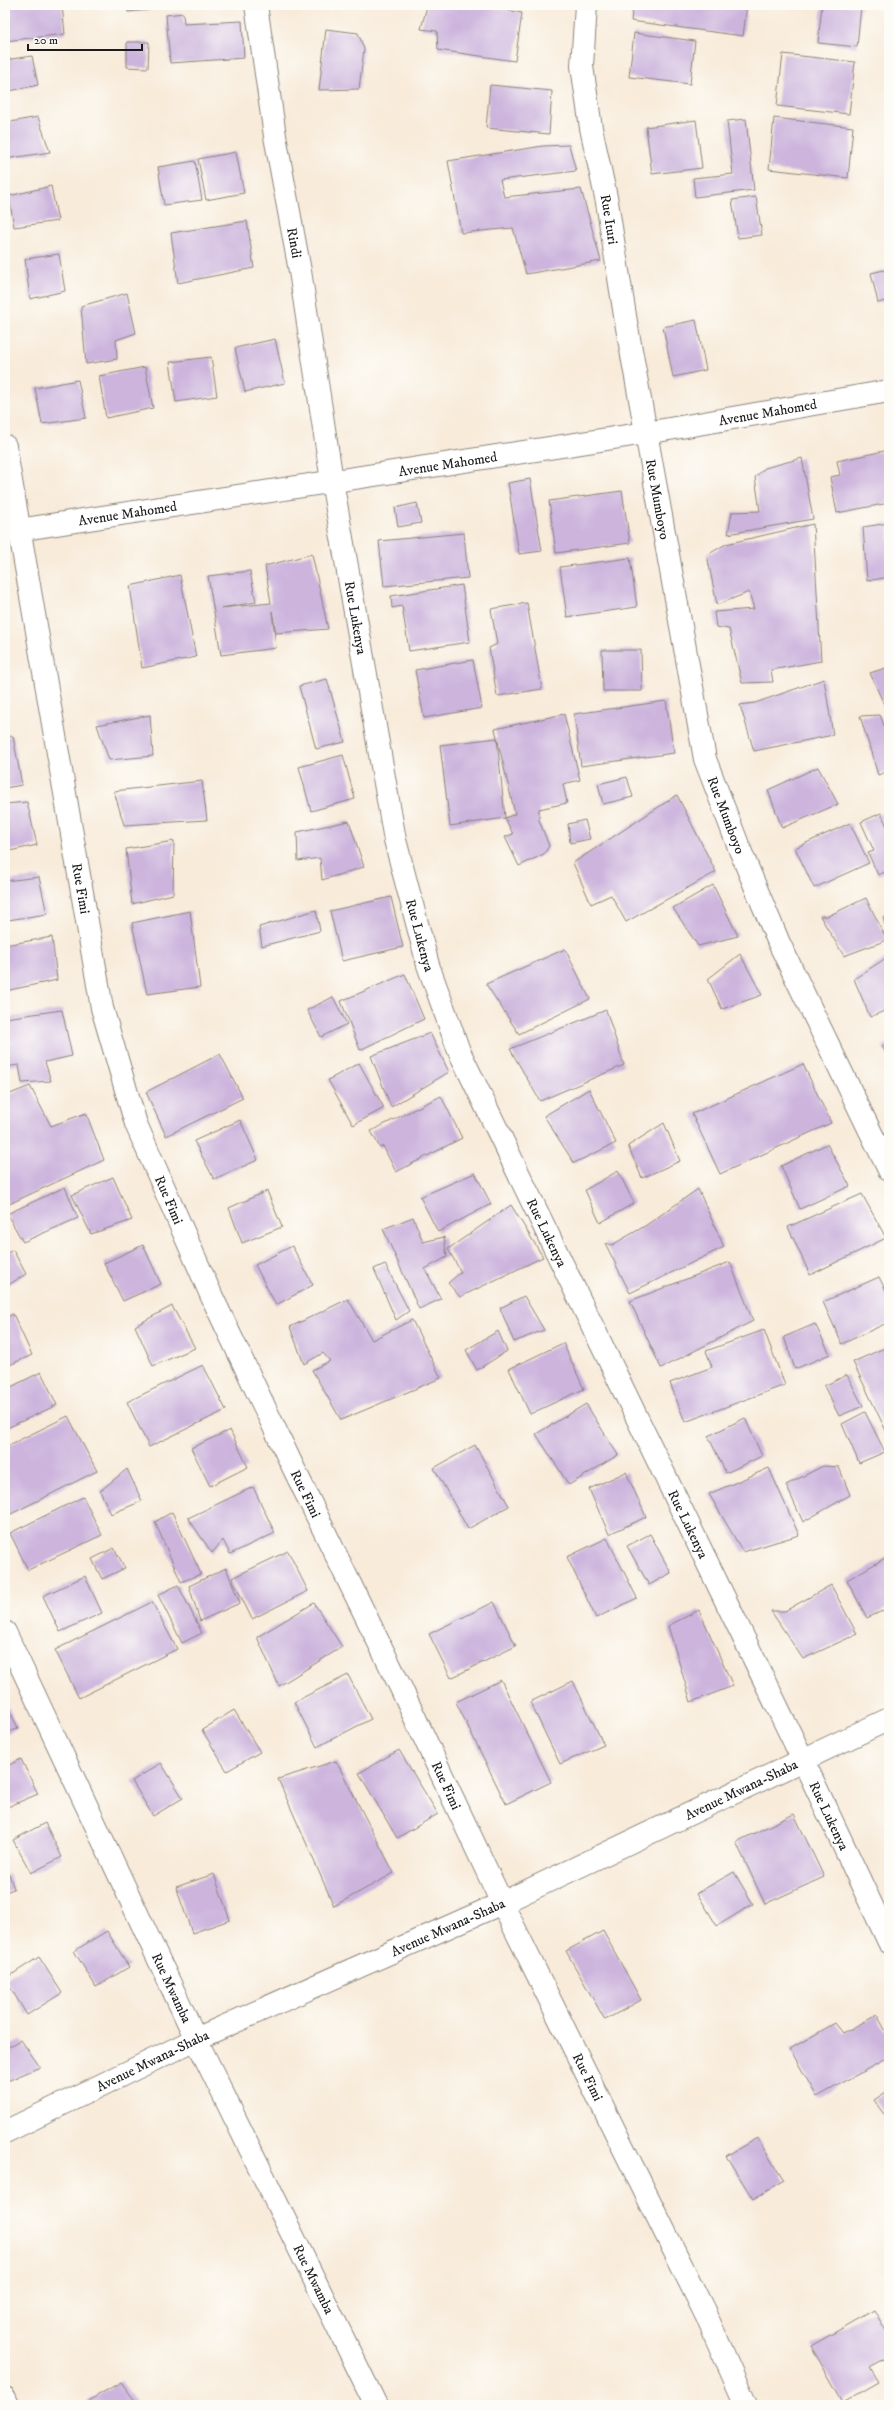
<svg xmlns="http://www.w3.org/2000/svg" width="894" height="2410" font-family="'IM FELL DW Pica',serif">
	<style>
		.building { fill: #ccb4dd }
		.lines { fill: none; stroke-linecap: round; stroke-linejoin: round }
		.minor-casing { stroke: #8a847b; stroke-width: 24 }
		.minor { stroke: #fff; stroke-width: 22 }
		.labels { text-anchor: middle; stroke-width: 3; stroke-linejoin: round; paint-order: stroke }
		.street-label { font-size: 14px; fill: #1c1c1c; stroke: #fdfcf7 }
	</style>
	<rect width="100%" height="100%" fill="#fdfcf7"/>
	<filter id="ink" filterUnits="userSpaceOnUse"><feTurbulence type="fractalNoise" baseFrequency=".025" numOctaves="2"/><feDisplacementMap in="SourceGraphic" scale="8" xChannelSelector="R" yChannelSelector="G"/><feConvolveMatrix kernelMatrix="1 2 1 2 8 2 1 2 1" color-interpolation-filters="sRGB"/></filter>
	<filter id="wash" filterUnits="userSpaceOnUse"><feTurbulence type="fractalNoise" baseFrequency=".012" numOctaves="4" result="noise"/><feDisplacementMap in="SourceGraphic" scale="16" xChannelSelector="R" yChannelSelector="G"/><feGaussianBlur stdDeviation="0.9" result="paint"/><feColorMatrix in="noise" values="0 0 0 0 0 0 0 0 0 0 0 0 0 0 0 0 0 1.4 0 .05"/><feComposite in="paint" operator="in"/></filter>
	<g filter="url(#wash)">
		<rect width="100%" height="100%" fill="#f8ebda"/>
		<g id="blocks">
			<!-- building -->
			<path class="building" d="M5,5H62L65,34L5,41Z
				M127,5H149V10L128,12Z
				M477,5L522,13L515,61L438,50L437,31L421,29L427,6Z
				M633,5H747L743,36L631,21Z
				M822,5L861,6L857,47L818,43Z
				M183,13L184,24L242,21L244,58L170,63L166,15Z
				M326,29L358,33L364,49L359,89L319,90Z
				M634,33L695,41L690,84L629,77Z
				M127,42H149L148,68L127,67Z
				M783,54L855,62L849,114L777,106Z
				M32,56L38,85L5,92V60Z
				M490,85L552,91L549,134L486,128Z
				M38,117L50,152L5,159V123Z
				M774,118L853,127L848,178L769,169Z
				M746,119L754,190L695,197L693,178L733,174L727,121Z
				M696,120L702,168L652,174L646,127Z
				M569,145L576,171L500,180L504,197L581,189L601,261L526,274L513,228L461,233L448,161L543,146Z
				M236,152L244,193L206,200L198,159Z
				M195,161L202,200L164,205L158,167Z
				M51,186L58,221L14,227L9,196Z
				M756,197L762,235L738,238L732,200Z
				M247,221L254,268L178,283L171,233Z
				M59,254L65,291L30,299L25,259Z
				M884,270L889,288V300L878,303L871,273Z
				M127,293L136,333L116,340L117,359L86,364L81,306Z
				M696,320L706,370L673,377L663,327Z
				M275,339L285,383L245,392L235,348Z
				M211,357L217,396L176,402L170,362Z
				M145,367L153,408L106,418L99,376Z
				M78,380L86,418L42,424L35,388Z
				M889,450V503L837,513L830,477L840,475L837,461Z
				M802,458L813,519L728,534L732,512L760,511L755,477L765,468Z
				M530,479L542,551L519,554L508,483Z
				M622,491L630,543L556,553L549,501Z
				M417,503L421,523L398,527L395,508Z
				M889,523V577L867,581L863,527Z
				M813,524L821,661L771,670L773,682L742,683L729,629L716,627L714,612L754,609L749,592L717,605L707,555L726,544Z
				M464,533L468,578L384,586L379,541Z
				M312,554L328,629L276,633L272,611L276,648L221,655L208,576L250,571L256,602L221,608L271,603L265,566Z
				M630,558L637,607L567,617L560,567Z
				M180,575L196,657L142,668L130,586Z
				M462,585L470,642L409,651L402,606L392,608L391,596Z
				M527,603L542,689L497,696L489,648L497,644L491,609Z
				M602,650H641L642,691H603Z
				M473,660L482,708L424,718L415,670Z
				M889,667V706L885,707L870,673Z
				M327,679L345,742L316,749L299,686Z
				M824,679L833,735L754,751L740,705L755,703Z
				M666,701L674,753L581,766L574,714Z
				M564,714L580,780L563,784L567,803L539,809V820L549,846L544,854L519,866L505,837L513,834L505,818L515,814L495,729Z
				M150,715L153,756L109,760L97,725Z
				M880,715L889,738V771L878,775L860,716Z
				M13,736L22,785L5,788V737Z
				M497,738L505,818L450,826L440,745Z
				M343,755L355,799L311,811L299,767Z
				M818,767L838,804L782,828L768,790Z
				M627,777L633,797L603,804L598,784Z
				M202,781L207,820L124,825L114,791Z
				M677,795L716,872L626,922L611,895L591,904L573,863Z
				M27,802L37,845L5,852V804Z
				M881,813L889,831V870L878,875L868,853L874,851L861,822Z
				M585,820L590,839L570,843L568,824Z
				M349,821L364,867L322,880L320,858L298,861L297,832Z
				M850,823L869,863L814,888L795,848Z
				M174,841L173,894L132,904L126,849Z
				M39,877L47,914L8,920L5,908V881Z
				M713,885L738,936L698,946L673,908Z
				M391,897L403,947L342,961L330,911Z
				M866,898L887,940L844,956L820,916H828Z
				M316,910L320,931L262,946L259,927Z
				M190,911L200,987L147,994L132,923Z
				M889,915V933L883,918Z
				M52,937L57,980L5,991V945Z
				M565,949L590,999L519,1034L486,984Z
				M740,954L762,995L722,1009L708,979Z
				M889,956V1009L870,1017L854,979Z
				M405,974L424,1019L360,1050L341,1001Z
				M333,997L347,1024L321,1037L307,1010Z
				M62,1010L72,1056L45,1062L51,1081L22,1083L19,1065L5,1067V1018Z
				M606,1010L624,1065L540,1101L510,1049Z
				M430,1033L449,1072L391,1107L371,1056Z
				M889,1042V1058L882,1046Z
				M220,1054L243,1098L166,1136L146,1092Z
				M359,1063L384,1108L353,1125L328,1080Z
				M803,1064L831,1123L720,1174L692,1114Z
				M30,1086L51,1126L86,1113L104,1160L9,1204L5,1194V1096Z
				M589,1089L616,1143L574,1163L544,1116Z
				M441,1096L462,1138L396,1172L383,1146L380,1148L371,1131Z
				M240,1120L258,1160L214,1179L194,1141Z
				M664,1123L680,1161L642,1178L628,1146Z
				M827,1144L850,1186L800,1209L781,1166Z
				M618,1171L634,1203L600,1223L585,1190Z
				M475,1173L491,1204L438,1232L420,1197Z
				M113,1177L132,1220L91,1234L72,1195Z
				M65,1187L78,1218L23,1242L7,1214Z
				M698,1189L724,1247L630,1293L605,1243L612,1245L645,1226Z
				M267,1191L282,1227L242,1243L229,1208Z
				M862,1194L886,1238L810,1275L788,1227Z
				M511,1205L543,1257L460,1297L448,1283L461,1272L448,1249Z
				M413,1217L423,1242L444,1237L447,1257L425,1269L441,1299L419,1309L383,1229Z
				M143,1245L161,1284L123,1301L104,1263Z
				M292,1246L313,1285L276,1305L255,1265Z
				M13,1250L26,1274L5,1287V1254Z
				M730,1262L753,1321L661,1368L630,1301Z
				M385,1264L409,1311L396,1320L374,1269Z
				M879,1277L889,1297V1322L842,1344L823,1302Z
				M524,1296L544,1330L514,1342L500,1308Z
				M348,1299L372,1340L412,1320L441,1378L341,1420L312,1370L330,1361L323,1353L304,1364L290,1327Z
				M172,1306L195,1348L153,1366L135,1326Z
				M13,1314L32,1355L5,1367V1318Z
				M815,1324L830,1354L795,1369L784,1337Z
				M764,1330L785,1385L685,1422L670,1383L712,1367L706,1351Z
				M498,1331L507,1351L477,1370L466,1350Z
				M563,1343L584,1389L530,1414L509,1369Z
				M889,1346V1437L853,1362Z
				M203,1365L226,1410L149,1447L127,1402Z
				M41,1372L57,1405L5,1429V1390Z
				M847,1375L863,1406L839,1416L824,1386Z
				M586,1404L618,1455L569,1485L536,1434Z
				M865,1412L885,1452L859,1463L842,1424Z
				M68,1416L97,1471L7,1516L5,1511V1447Z
				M745,1418L762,1456L726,1473L708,1436Z
				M230,1430L248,1467L210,1486L191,1448Z
				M475,1445L509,1506L468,1529L434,1468Z
				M823,1466L839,1467L850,1495L803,1522L786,1485Z
				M769,1468L799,1535L743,1552L709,1494Z
				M127,1469L142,1501L111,1514L100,1491Z
				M626,1472L646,1517L609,1534L589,1489Z
				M253,1487L275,1533L230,1554L223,1540L212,1553L188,1518Z
				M83,1497L102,1535L28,1570L10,1533Z
				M172,1512L201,1574L181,1582L155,1522Z
				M650,1534L671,1573L649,1585L627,1546Z
				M607,1538L637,1598L596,1618L567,1557Z
				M114,1548L125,1568L102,1579L92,1559Z
				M288,1551L308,1591L252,1619L232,1578Z
				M887,1557L889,1608L867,1618L847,1580Z
				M226,1568L240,1603L200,1621L189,1586Z
				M85,1576L102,1613L60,1632L43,1596Z
				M178,1585L202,1633L182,1643L158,1595Z
				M831,1585L857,1634L803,1659L771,1611H785Z
				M152,1602L177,1649L79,1698L55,1650Z
				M494,1602L516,1646L451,1678L429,1634Z
				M314,1603L342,1647L279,1686L257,1637Z
				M699,1610L733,1686L691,1702L668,1626Z
				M348,1675L371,1719L317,1747L294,1702Z
				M501,1680L551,1782L506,1804L456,1702Z
				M573,1681L604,1745L560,1764L530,1702Z
				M5,1701L18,1728L5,1734Z
				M234,1710L260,1752L227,1771L202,1730Z
				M399,1750L438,1814L397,1838L359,1773Z
				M21,1759L38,1794L5,1808V1767Z
				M336,1761L394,1873L334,1906L278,1779Z
				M161,1763L183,1798L153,1816L132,1781Z
				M794,1814L824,1877L765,1904L736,1842Z
				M45,1823L62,1857L31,1873L13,1840Z
				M734,1872L753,1904L717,1926L697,1893Z
				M9,1874L14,1889L5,1892V1876Z
				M214,1874L230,1920L192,1933L176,1887Z
				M107,1931L129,1967L96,1987L74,1951Z
				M603,1931L641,2000L605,2020L566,1951Z
				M39,1957L62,1993L27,2015L5,1979Z
				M877,2015L889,2037V2057L817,2097L790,2049L835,2023L843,2033Z
				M21,2040L40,2067L5,2082V2049Z
				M889,2090V2121L874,2100Z
				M757,2138L784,2181L753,2199L726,2156Z
				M874,2310L889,2336V2356L869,2367L878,2382L843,2402L811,2346Z
				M121,2382L138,2405H81Z"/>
		</g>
	</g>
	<g filter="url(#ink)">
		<use href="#blocks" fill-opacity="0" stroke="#8a847b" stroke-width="1"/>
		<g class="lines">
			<!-- minor casing -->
			<g class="minor-casing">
				<g id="minor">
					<path id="s1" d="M256,5L275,136L300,271L332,481L395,840L428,965L459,1051L803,1760L889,1942"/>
					<path id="s2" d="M586,5L582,66L591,128L607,202L626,322L705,759L740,850L779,943L889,1170"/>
					<path id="s3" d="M5,446L102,1008L136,1124L212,1297L293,1467L400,1686L502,1903L706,2315L746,2405"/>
					<path id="s4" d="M5,532L646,433L889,391"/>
					<path id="s5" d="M5,1632L196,2039L376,2405"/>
					<path id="s6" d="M5,2132L196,2039L502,1903L889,1719"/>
					<path d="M5,2398L8,2405"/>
				</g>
			</g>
			<!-- minor -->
			<use href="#minor" class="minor"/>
		</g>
	</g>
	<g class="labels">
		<!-- street labels -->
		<g class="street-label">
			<text dy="5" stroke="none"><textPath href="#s2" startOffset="217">Rue Ituri</textPath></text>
			<text dy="5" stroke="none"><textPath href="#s1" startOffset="241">Rindi</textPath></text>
			<text dy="5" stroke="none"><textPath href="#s4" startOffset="772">Avenue Mahomed</textPath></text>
			<text dy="5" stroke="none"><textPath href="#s4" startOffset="448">Avenue Mahomed</textPath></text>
			<text dy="5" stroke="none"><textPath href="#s2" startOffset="501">Rue Mumboyo</textPath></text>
			<text dy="5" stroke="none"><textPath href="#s4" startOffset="124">Avenue Mahomed</textPath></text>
			<text dy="5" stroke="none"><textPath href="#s1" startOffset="621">Rue Lukenya</textPath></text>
			<text dy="5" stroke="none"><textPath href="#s2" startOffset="825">Rue Mumboyo</textPath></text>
			<text dy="5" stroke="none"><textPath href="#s3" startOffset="449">Rue Fimi</textPath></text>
			<text dy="5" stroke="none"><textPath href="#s1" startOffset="945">Rue Lukenya</textPath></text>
			<text dy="5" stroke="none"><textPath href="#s3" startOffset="774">Rue Fimi</textPath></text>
			<text dy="5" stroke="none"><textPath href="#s1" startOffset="1269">Rue Lukenya</textPath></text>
			<text dy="5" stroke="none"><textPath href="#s3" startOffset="1098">Rue Fimi</textPath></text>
			<text dy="5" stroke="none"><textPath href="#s1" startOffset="1593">Rue Lukenya</textPath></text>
			<text dy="5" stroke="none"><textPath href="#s3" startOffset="1422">Rue Fimi</textPath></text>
			<text dy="5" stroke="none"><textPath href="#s6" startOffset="812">Avenue Mwana-Shaba</textPath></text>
			<text dy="5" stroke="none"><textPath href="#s1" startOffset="1917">Rue Lukenya</textPath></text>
			<text dy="5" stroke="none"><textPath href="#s6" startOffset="488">Avenue Mwana-Shaba</textPath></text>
			<text dy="5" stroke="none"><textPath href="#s5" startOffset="393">Rue Mwamba</textPath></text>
			<text dy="5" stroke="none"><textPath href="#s6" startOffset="164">Avenue Mwana-Shaba</textPath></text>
			<text dy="5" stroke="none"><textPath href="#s3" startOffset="1746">Rue Fimi</textPath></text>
			<text dy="5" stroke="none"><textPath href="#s5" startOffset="717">Rue Mwamba</textPath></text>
		</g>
	</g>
	<!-- margin -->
	<rect width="894" height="2410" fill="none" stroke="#fdfcf7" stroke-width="20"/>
	<!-- scale -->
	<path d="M28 44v6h114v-6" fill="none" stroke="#1c1c1c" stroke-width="2"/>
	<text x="34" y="44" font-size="12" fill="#1c1c1c" stroke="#fdfcf7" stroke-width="3" paint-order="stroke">20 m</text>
</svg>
